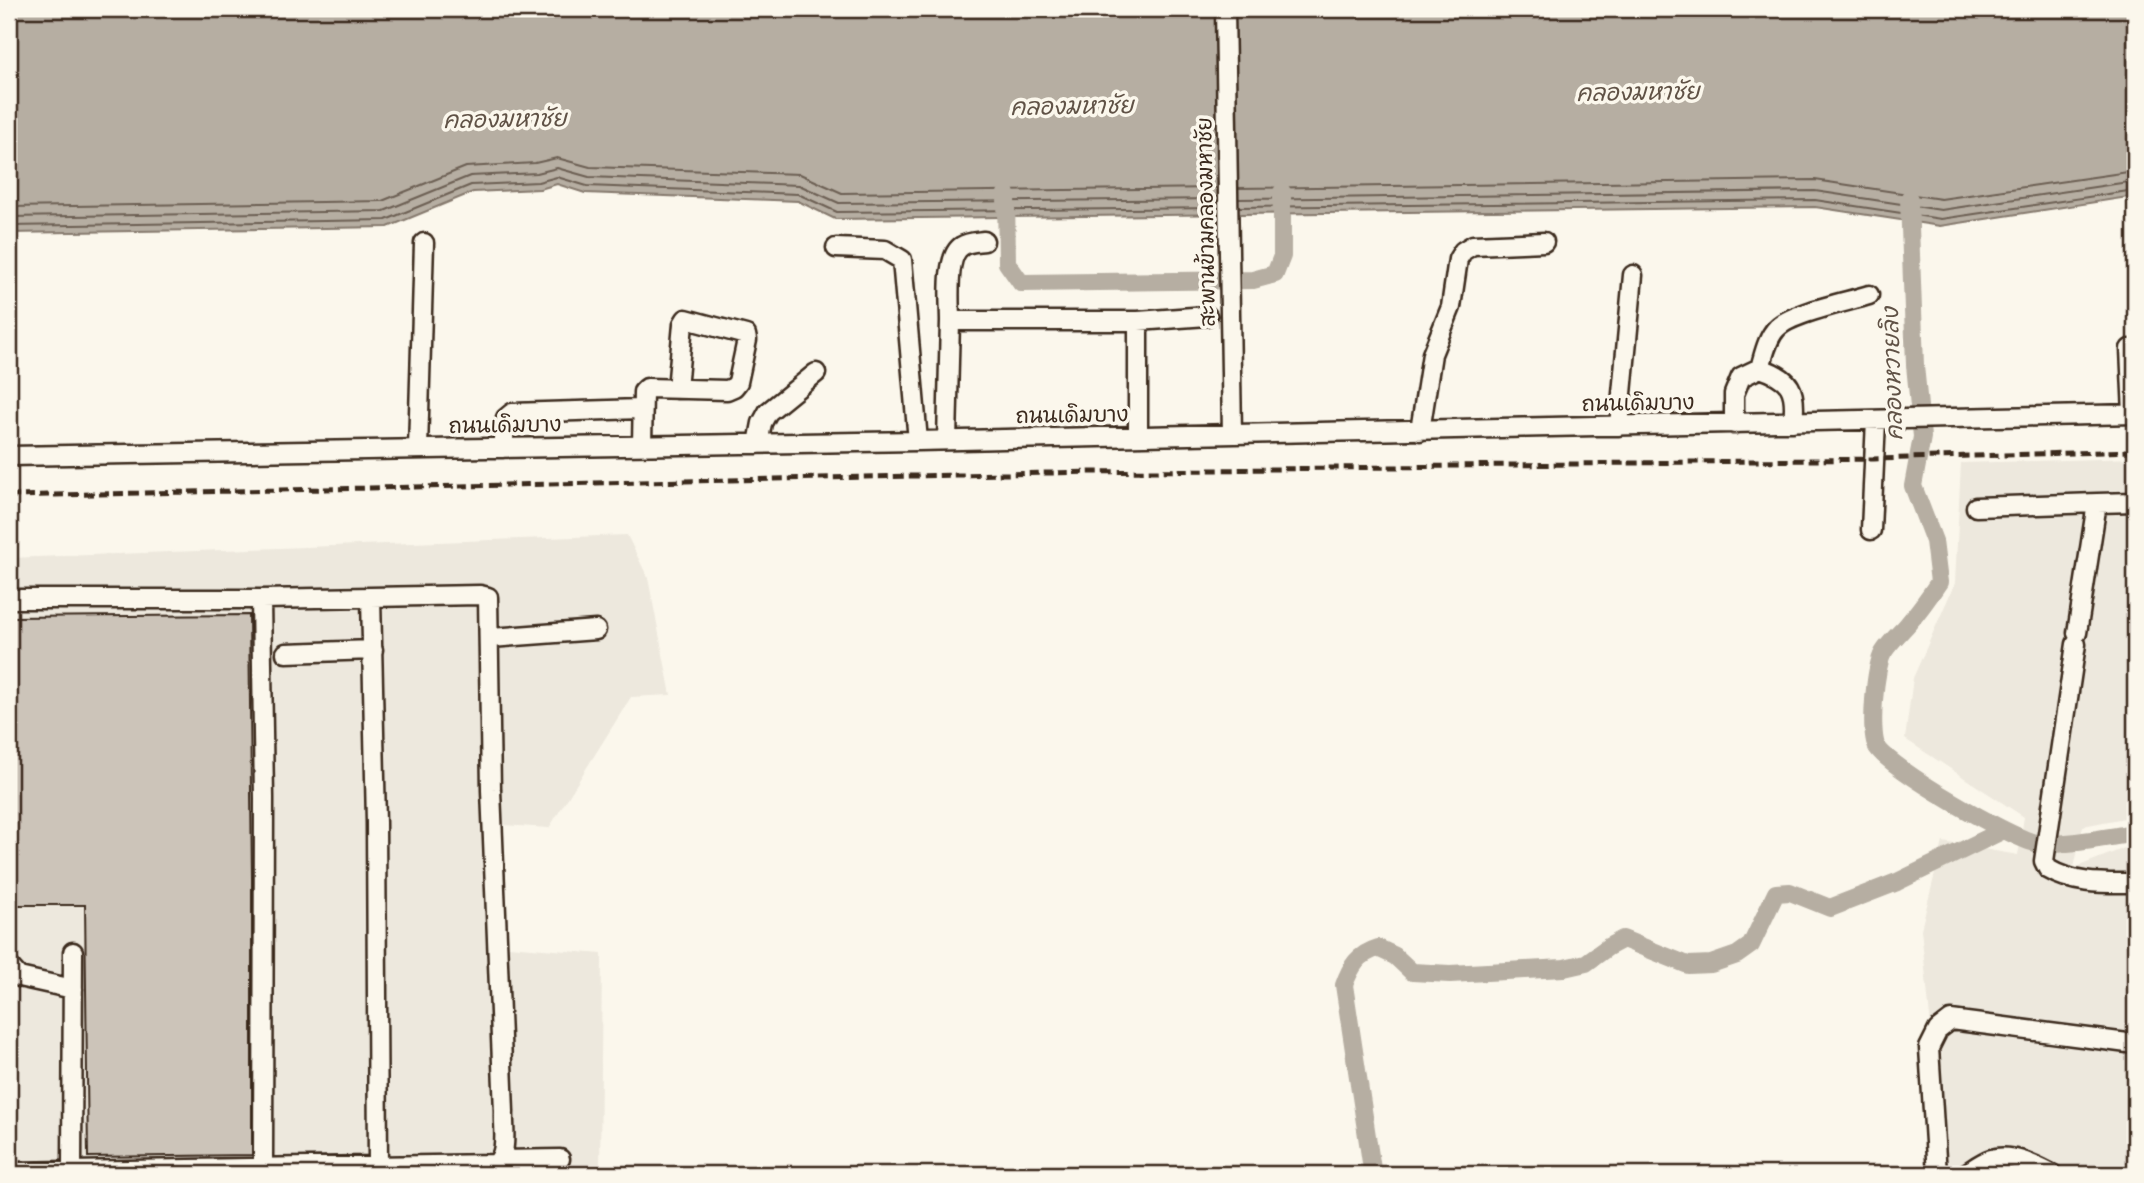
<svg xmlns="http://www.w3.org/2000/svg" width="2144" height="1183" font-family="'Comic Neue','Playpen Sans Thai',sans-serif">
	<style>
		.built { fill: #ede8dd }
		.water { fill: #b6aea2; stroke: #85796d; stroke-width: 2 }
		.lines { fill: none; stroke-linecap: round; stroke-linejoin: round }
		.shore { stroke: #6c5f53; stroke-width: 2 }
		.canal { stroke: #b6aea2; stroke-width: 18 }
		.building { fill: #ccc4b9; stroke: #3b2a1e; stroke-width: 2 }
		.minor-casing { stroke: #3b2a1e; stroke-width: 23 }
		.minor { stroke: #fbf7ec; stroke-width: 18 }
		.rail { stroke: #3b2a1e; stroke-width: 5; stroke-dasharray: 10 5; stroke-linecap: butt }
		.labels { text-anchor: middle; stroke-width: 7; stroke-linejoin: round; paint-order: stroke }
		.street-label { font-size: 21px; fill: #3b2a1e; stroke: #fbf7ec }
		.water-label { font-size: 23px; font-style: italic; fill: #605246; stroke: #fbf7ec }
	</style>
	<rect width="100%" height="100%" fill="#fbf7ec"/>
	<filter id="ink" filterUnits="userSpaceOnUse"><feTurbulence type="fractalNoise" baseFrequency=".0143" numOctaves="2"/><feDisplacementMap in="SourceGraphic" scale="14" xChannelSelector="R" yChannelSelector="G"/><feConvolveMatrix kernelMatrix="1 2 1 2 8 2 1 2 1" color-interpolation-filters="sRGB"/></filter>
	<g filter="url(#ink)">
		<!-- built -->
		<path class="built" d="M2135,458V816L2083,826L2074,868L2135,844V1174H1946L1921,929L1943,842L2018,855L2024,817L1905,739L1913,678L1955,583L1961,463Z
			M627,535L648,578L671,695L631,697L549,828L503,825L496,945L602,954L600,1174H9V558Z"/>
		<!-- water -->
		<path class="water" d="M9,9H2135V196L1940,226L1815,207L835,219L798,201L585,193L557,184L540,189L473,192L388,227L9,233Z"/>
		<g class="lines">
			<!-- shore -->
			<path class="shore" d="M1238,188L1815,180L1941,199L2135,171
				M1239,199L1815,191L1941,210L2135,181
				M9,207L382,201L466,167L535,163L557,158L590,167L800,174L842,193L1217,188
				M1239,207L1815,200L1941,219L2135,190
				M9,217L384,211L470,176L537,173L557,168L589,177L799,185L839,203L1218,199
				M9,226L386,220L471,185L538,182L557,177L587,186L798,194L837,212L1218,208"/>
			<!-- canal -->
			<path class="canal" d="M1006,194L1007,263L1021,283L1253,280L1275,274L1282,256V192
				M1909,199L1915,365L1922,437L1913,486L1934,541L1939,582C1929,597 1919,611 1907,625C1900,633 1889,643 1883,653C1875,667 1869,733 1877,747C1892,770 2007,836 2035,843C2055,848 2113,836 2135,833
				M1370,1174L1372,1169L1344,985C1351,966 1358,954 1378,948L1395,956L1412,972L1450,974L1564,968L1586,963L1608,947L1623,939L1688,965L1711,964L1737,955L1751,945L1776,893L1790,892L1830,908L1897,882L2004,830"/>
		</g>
		<!-- building -->
		<path class="building" d="M249,615L252,879V1155L88,1157L85,905H9V617Z"/>
		<g class="lines">
			<!-- minor casing -->
			<g class="minor-casing">
				<path id="minor" d="M1225,9L1232,434
					M984,241C977,242 968,242 962,246C945,256 950,303 950,321H1138L1207,316
					M836,248L885,250L902,260L918,441
					M2130,349L2133,414
					M1760,368C1764,355 1767,338 1777,328C1791,313 1847,302 1869,295
					M1734,424V394L1741,377L1760,368C1791,378 1797,390 1793,422
					M1619,426L1633,275
					M1420,431L1432,354L1451,307L1458,259L1463,251L1473,245L1544,242
					M1138,436V321
					M947,440L950,321
					M758,444L762,423L768,412L816,373
					M642,445L643,392L647,388L727,390L734,387L738,382L747,340L746,335L686,319L683,324L677,389
					M503,448L506,418L512,413L641,409
					M418,449L424,243
					M9,456L918,441L2135,414
					M1976,507L2097,503
					M1871,530L1876,420
					M371,597L376,823L378,1166
					M9,599H261L264,798L263,1168
					M2077,633L2097,503L2135,502
					M491,638L596,630
					M2076,644L2044,861L2048,869C2075,885 2105,883 2135,883
					M286,653L373,650
					M9,966L19,977L73,989
					M501,1160L560,1159
					M72,1171L73,952
					M9,1172L495,1164C509,1154 503,1128 504,1112L491,790L488,597L480,595L261,599
					M1937,1174L1929,1048L1938,1030L1951,1020L2135,1044
					M1965,1174C1973,1169 1982,1162 1991,1159C2011,1153 2034,1165 2052,1174"/>
			</g>
			<!-- minor -->
			<use href="#minor" class="minor"/>
			<!-- rail -->
			<path class="rail" d="M9,496L1094,472L1874,459L2135,451"/>
		</g>
	</g>
	<g class="labels">
		<!-- street labels -->
		<g class="street-label">
			<text transform="translate(1206 222) rotate(-91)" y="7">สะพานข้ามคลองมหาชัย</text>
			<text transform="translate(1638 403) rotate(-1)" y="7">ถนนเดิมบาง</text>
			<text transform="translate(1072 415) rotate(-1)" y="7">ถนนเดิมบาง</text>
			<text transform="translate(505 425) rotate(-1)" y="7">ถนนเดิมบาง</text>
		</g>
		<!-- water labels -->
		<g class="water-label">
			<text transform="translate(1638 92) rotate(-1)" y="8">คลองมหาชัย</text>
			<text transform="translate(1072 106) rotate(-1)" y="8">คลองมหาชัย</text>
			<text transform="translate(505 119) rotate(-1)" y="8">คลองมหาชัย</text>
			<text transform="translate(1892 374) rotate(-92)" y="8">คลองหวายลิง</text>
		</g>
	</g>
	<!-- margin -->
	<rect width="2144" height="1183" fill="none" stroke="#fbf7ec" stroke-width="35"/>
	<rect x="18" y="18" width="2109" height="1148" fill="none" stroke="#3b2a1e" stroke-width="2.5" filter="url(#ink)"/>
</svg>
